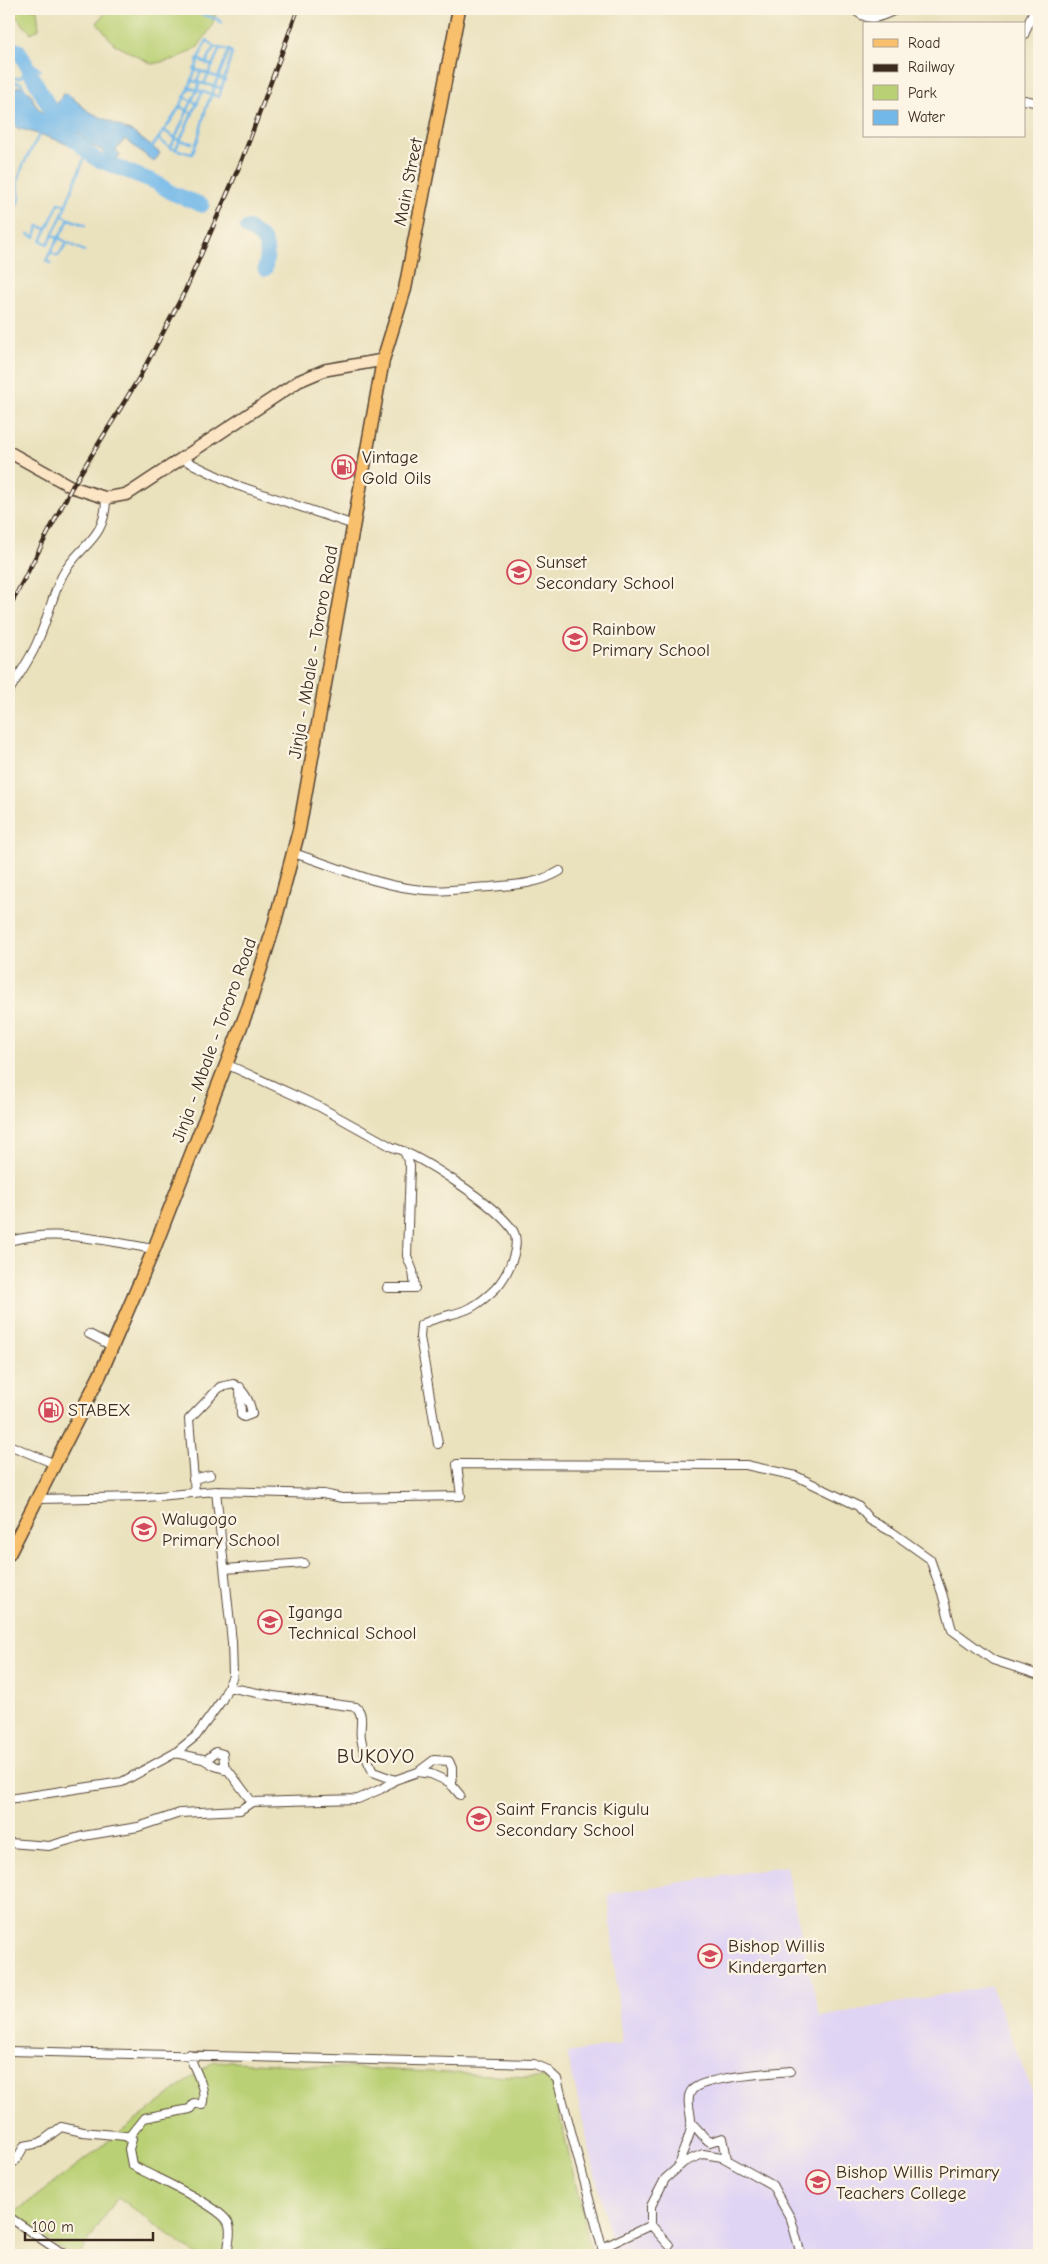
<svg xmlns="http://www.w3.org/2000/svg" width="1048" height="2264" font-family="'Comic Neue',sans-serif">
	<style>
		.built { fill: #e0d4f4 }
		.green { fill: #bad074; stroke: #7a7d49 }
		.water { fill: #72b8e9; stroke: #567184 }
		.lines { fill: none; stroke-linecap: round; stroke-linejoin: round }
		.stream { stroke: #72b8e9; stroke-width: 2.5 }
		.river { stroke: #72b8e9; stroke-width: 15 }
		.street-casing { stroke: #554536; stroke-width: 10 }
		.secondary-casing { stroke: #554536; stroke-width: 14 }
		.primary-casing { stroke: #554536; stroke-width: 15 }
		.street { stroke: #fff; stroke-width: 8 }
		.secondary { stroke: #fce5c4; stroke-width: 11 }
		.primary { stroke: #f8bf6c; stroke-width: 12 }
		.rail-casing { stroke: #3b2a1e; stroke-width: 4.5 }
		.rail { stroke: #fcf5e5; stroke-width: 2.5; stroke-dasharray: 8; stroke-linecap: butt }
		.labels { text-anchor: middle; stroke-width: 4.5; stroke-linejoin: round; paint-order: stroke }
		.street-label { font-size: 18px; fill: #3b2a1e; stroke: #fcf5e5 }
		.poi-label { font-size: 18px; fill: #3b2a1e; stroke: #fcf5e5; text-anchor: start }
		.quarter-label { font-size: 20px; letter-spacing: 1px; fill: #3b2a1e; stroke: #fcf5e5 }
	</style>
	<rect width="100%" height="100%" fill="#fcf5e5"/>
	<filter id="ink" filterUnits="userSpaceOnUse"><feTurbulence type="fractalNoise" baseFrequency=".02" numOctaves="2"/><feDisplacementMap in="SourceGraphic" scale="10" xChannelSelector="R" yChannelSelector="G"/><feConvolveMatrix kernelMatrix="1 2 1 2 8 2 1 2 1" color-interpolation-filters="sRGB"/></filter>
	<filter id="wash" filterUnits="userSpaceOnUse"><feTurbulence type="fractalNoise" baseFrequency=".0096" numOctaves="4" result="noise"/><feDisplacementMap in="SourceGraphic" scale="20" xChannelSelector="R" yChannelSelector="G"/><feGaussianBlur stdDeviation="1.12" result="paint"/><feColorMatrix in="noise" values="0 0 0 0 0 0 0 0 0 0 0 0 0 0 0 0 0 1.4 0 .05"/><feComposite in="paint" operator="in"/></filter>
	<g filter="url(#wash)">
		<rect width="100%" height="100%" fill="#eae1bd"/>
		<!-- built -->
		<path class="built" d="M786,1866L820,2017L991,1986L1039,2109V2255H614L567,2053L622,2044L608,1894Z"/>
		<!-- green -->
		<path class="green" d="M9,9H37L39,29L31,33Z
			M108,9H217L212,26L198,47L176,59L152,64L114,44L97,23Z
			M214,2061L551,2078L592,2255H196L118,2197L79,2255H72L9,2217Z"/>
		<!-- water -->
		<path class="water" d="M18,86C36,92 30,100 39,109C41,112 46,114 49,116L64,93L69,95L88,111L134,133L160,153L154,162L125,139L116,150L120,155L118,159L109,158L103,151L88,143L77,131L68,137L66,144C48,136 30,132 11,126L14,117L9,114L11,91Z"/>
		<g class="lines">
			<!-- stream -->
			<path class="stream" d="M184,9L217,19L222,23
				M197,59L213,66
				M206,63L214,47
				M26,65H34L40,70
				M194,69L225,80
				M9,74L13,82L11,91L14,93
				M12,78H20L28,69
				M192,81L222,88
				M13,82L21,83L25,90
				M197,82L201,71
				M204,84L220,48
				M188,87L216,96
				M35,92L37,86
				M34,93L41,104L52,112
				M184,97L198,104
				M219,97L232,53L229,50
				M179,106L193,114
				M163,130L180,141L192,143
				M152,147C167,127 184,104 192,80C197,65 199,54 207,40L214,47L229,50L206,108L198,139L192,154L171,148L158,139
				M171,147L200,83
				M176,149L202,92
				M9,214H13L20,197L17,184L23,165L39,135
				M62,215L48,244L41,241L59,203L66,205
				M69,219L85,225
				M28,234L35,237L38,226L47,229
				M53,235L84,251
				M50,252L58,256L67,243
				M51,263L46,261C53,246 62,234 69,219L62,215L87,151"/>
			<!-- river -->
			<path class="river" d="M9,47L19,51L53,114L70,127L72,138L96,159L155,182L172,193L202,205
				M247,228C267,238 270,247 265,269"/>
		</g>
	</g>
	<g filter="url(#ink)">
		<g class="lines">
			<!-- street casing -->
			<g class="street-casing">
				<path id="street" d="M853,9C873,26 880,15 899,9
					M1024,35L1034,9
					M1024,100L1039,103
					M182,459L236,485L354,525
					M9,691C19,674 32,657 39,638C48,618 52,596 62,576C79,544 106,541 106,498
					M293,853C336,866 379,887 425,890C447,892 468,888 490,887C514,885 539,884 560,871
					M226,1064L318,1106L392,1147C421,1156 494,1204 512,1229C523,1244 507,1276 496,1288C489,1295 479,1303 472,1307C456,1316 437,1315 421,1325L420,1337L438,1444
					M9,1241C57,1228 106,1241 154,1249
					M387,1288H415L413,1271L407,1256L410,1166L404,1151
					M89,1334L112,1346
					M9,1445L55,1464
					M193,1479L210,1475
					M195,1493L189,1419L220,1387L234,1384C245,1391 250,1401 252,1414L244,1417L241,1415L240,1387
					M37,1499L146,1497L216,1491L323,1494L342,1498L461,1496L457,1464L746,1465L796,1476L858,1506L870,1520L892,1532L930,1559L942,1593L952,1630L993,1660L1039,1675
					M225,1569L304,1563
					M228,1687L273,1696L356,1707C365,1715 359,1727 361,1738C363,1751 367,1761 373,1772L395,1780
					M175,1753L203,1759L215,1766L228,1770L252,1802
					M206,1760L216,1752L223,1754L225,1770
					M418,1772L434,1760L449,1761L452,1768V1786
					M9,1799L122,1782L175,1753L196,1736L222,1700L233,1676L232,1642L216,1491
					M9,1843L49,1846L83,1836L138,1827L180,1813L240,1810L252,1802L358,1799L381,1789L395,1780L418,1772L431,1774L449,1782L460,1795
					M9,2051L534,2064L546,2069L557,2079L604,2255
					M691,2123C699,2129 702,2137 710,2142L723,2138L727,2159
					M128,2138L144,2118L190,2109L194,2103L202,2105C208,2089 194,2070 189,2054
					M9,2166L17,2159L24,2146L40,2143L61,2127L83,2132L125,2136L132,2139L129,2149L132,2165C150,2176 225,2207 229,2225C232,2235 227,2246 228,2255
					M678,2167C681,2153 689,2141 691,2127C693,2116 684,2099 692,2090C703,2077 771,2073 790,2071
					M9,2217L65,2255
					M651,2225L669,2245
					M602,2248L651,2225V2206L665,2179L684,2162L703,2154L722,2157L772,2185L791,2219L800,2251"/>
			</g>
			<!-- secondary casing -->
			<g class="secondary-casing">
				<path id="secondary" d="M9,452L72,487L106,498L128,494L299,381L325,370L383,360"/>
			</g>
			<!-- primary casing -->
			<g class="primary-casing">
				<path id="primary" d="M9,1554L100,1375L154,1249L249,1006L273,929L299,830L383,360L405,289L459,9"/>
			</g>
			<!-- street -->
			<use href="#street" class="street"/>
			<!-- secondary -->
			<use href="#secondary" class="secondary"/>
			<!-- primary -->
			<use href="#primary" class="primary"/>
			<!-- rail casing -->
			<g class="rail-casing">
				<path id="rail" d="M9,608L72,487L139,378L185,291L242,160L298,9"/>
			</g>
			<!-- rail -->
			<use href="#rail" class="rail"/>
		</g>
	</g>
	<!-- icons -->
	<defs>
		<g id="fuel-ring" transform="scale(1.25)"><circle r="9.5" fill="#fcf5e5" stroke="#d1495b" stroke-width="1.5"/><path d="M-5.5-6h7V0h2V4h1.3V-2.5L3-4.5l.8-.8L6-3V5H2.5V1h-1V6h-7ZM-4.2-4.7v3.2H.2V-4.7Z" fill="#d1495b"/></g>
		<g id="school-ring" transform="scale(1.25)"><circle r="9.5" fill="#fcf5e5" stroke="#d1495b" stroke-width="1.5"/><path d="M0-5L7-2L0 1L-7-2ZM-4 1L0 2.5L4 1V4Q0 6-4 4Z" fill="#d1495b"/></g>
	</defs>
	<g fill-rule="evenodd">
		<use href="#fuel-ring" x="344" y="467"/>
		<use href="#school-ring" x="519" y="572"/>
		<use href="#school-ring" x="575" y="639"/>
		<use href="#fuel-ring" x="51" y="1410"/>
		<use href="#school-ring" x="144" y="1529"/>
		<use href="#school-ring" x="270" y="1622"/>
		<use href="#school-ring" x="479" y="1819"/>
		<use href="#school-ring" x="710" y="1956"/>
		<use href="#school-ring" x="818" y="2182"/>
	</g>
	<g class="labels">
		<!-- street labels -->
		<g class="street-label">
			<text transform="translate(408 182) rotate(-79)" y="6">Main Street</text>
			<text transform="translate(313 652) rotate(-80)" y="6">Jinja - Mbale - Tororo Road</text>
			<text transform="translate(214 1040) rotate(-70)" y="6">Jinja - Mbale - Tororo Road</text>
		</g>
		<!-- poi labels -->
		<g class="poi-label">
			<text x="362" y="463">Vintage<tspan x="362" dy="21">Gold Oils</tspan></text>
			<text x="536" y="568">Sunset<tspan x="536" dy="21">Secondary School</tspan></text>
			<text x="592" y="635">Rainbow<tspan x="592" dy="21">Primary School</tspan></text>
			<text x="68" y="1416">STABEX</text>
			<text x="162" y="1525">Walugogo<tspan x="162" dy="21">Primary School</tspan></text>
			<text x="288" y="1618">Iganga<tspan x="288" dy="21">Technical School</tspan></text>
			<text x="496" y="1815">Saint Francis Kigulu<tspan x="496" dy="21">Secondary School</tspan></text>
			<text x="728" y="1952">Bishop Willis<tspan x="728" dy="21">Kindergarten</tspan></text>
			<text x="836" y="2178">Bishop Willis Primary<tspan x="836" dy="21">Teachers College</tspan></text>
		</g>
		<!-- quarter labels -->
		<g class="quarter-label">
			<text x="376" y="1763">BUKOYO</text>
		</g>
	</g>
	<!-- margin -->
	<rect width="1048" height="2264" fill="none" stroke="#fcf5e5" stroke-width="30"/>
	<!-- legend -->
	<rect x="863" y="22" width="162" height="115" fill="#fcf5e5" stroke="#afa495"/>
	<rect x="873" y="39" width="25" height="8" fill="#f8bf6c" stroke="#afa495"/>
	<text x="908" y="48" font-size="15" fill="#3b2a1e">Road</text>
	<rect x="873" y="64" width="25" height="8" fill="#3b2a1e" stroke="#afa495"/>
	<text x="908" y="72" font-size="15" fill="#3b2a1e">Railway</text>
	<rect x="873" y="85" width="25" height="15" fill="#bad074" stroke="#afa495"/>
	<text x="908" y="98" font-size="15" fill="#3b2a1e">Park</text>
	<rect x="873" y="110" width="25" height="15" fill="#72b8e9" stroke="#afa495"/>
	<text x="908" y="122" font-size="15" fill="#3b2a1e">Water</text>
	<!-- scale -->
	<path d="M25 2232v8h128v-8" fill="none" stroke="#3b2a1e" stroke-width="2.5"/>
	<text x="32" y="2232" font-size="15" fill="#3b2a1e" stroke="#fcf5e5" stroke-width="4" paint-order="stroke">100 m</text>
</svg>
